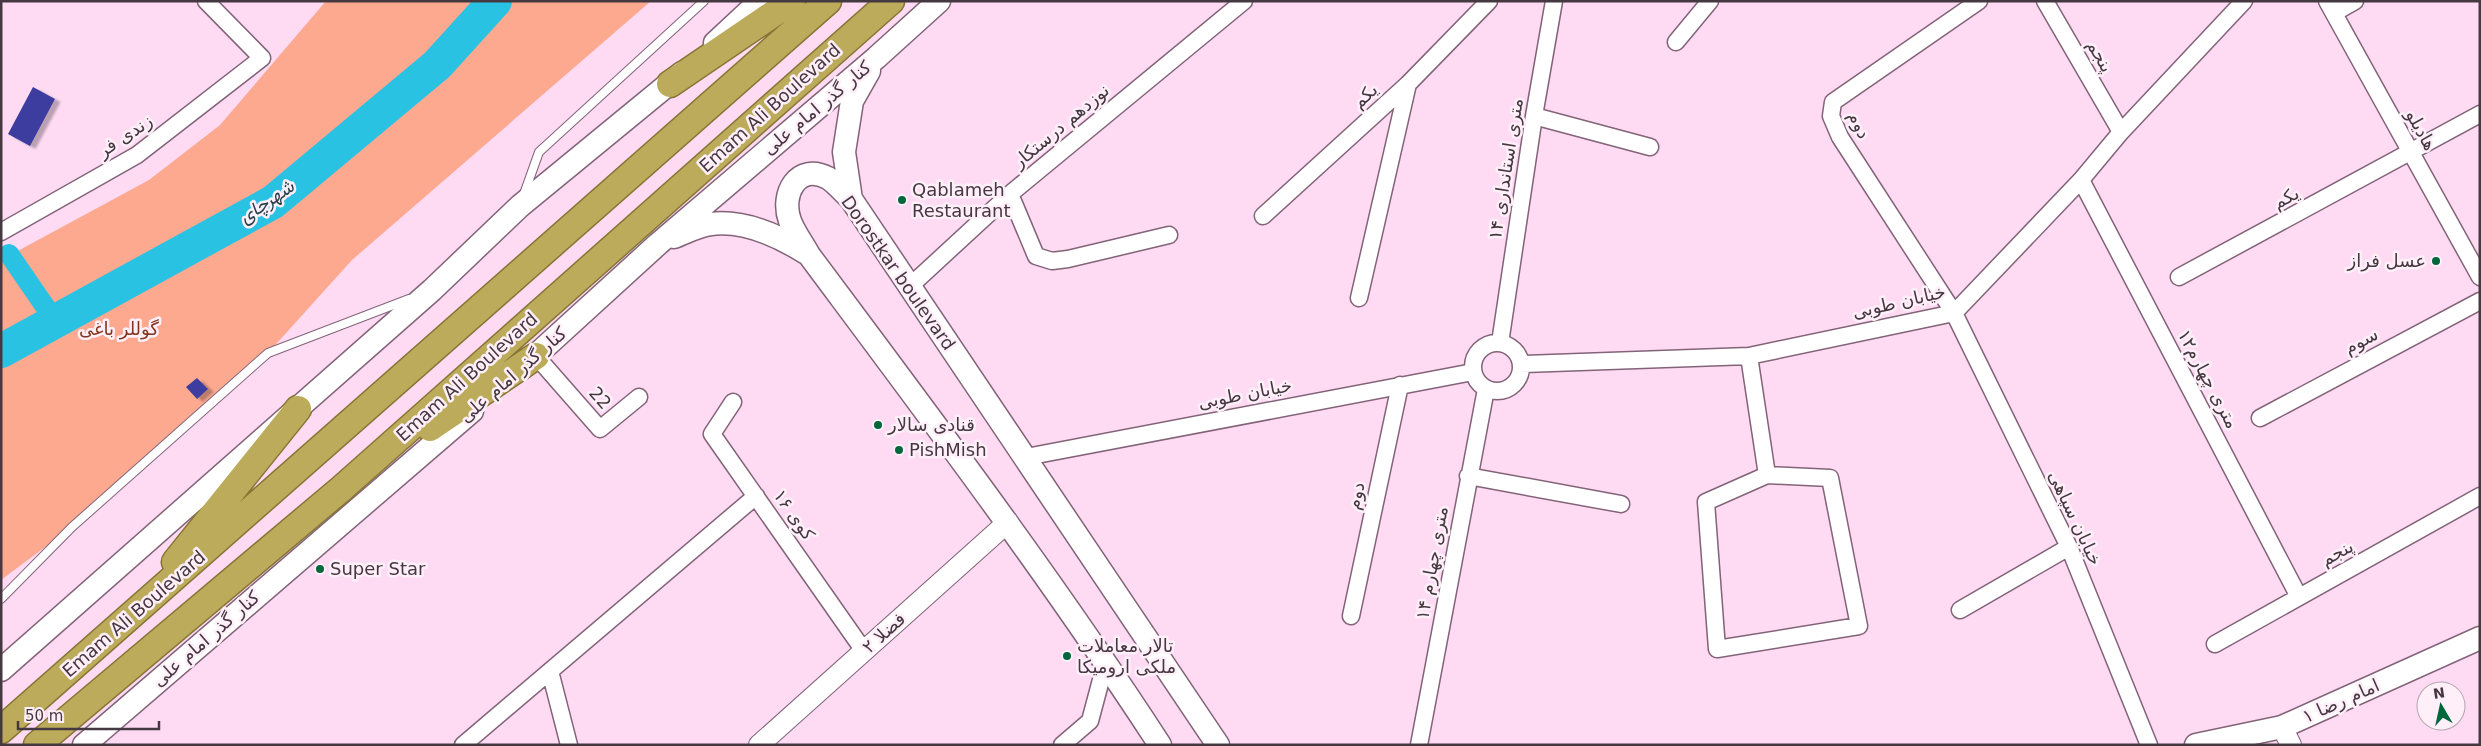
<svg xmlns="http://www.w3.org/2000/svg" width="2481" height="746" font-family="'DejaVu Sans',Vazirmatn,sans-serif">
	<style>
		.green { fill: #fca990 }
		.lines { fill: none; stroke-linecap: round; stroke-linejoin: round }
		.canal { stroke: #2ac2e3; stroke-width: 20 }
		.river { stroke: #2ac2e3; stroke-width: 34 }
		.building { fill: #3c3ca0; filter: url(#shadow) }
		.service-casing { stroke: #826378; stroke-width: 10 }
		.minor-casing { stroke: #826378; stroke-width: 19 }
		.tertiary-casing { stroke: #826378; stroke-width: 22 }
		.secondary-casing { stroke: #826378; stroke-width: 25 }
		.trunk-casing { stroke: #877536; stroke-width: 29 }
		.service { stroke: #fff; stroke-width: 8 }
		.minor { stroke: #fff; stroke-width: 16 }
		.tertiary { stroke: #fff; stroke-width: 20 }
		.secondary { stroke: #fff; stroke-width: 22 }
		.trunk { stroke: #bbab5a; stroke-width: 26 }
		.poi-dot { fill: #00673d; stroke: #feeff9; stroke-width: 2 }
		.labels { text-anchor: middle; stroke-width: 5; stroke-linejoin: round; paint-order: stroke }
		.street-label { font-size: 18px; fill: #463841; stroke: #feeff9 }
		.poi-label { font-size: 18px; fill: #463841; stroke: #feeff9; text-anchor: start }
		.park-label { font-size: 18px; fill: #83361e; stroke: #feeff9 }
		.water-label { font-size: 19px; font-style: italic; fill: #25424a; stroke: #feeff9 }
	</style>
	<defs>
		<filter id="shadow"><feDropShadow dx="5.5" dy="3" stdDeviation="1" flood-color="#0004"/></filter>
	</defs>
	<rect width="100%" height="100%" fill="#fedbf3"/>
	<!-- green -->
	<path class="green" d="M326,1H651L352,260L268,353L72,527L1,580V260L149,180L220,125Z"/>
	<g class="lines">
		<!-- canal -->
		<path class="canal" d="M9,254L55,321"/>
		<!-- river -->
		<path class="river" d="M1,351L273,202L437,65L495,1"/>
	</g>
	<!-- building -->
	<path class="building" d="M33,87L55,99L30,146L8,134Z
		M197,378L208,389L197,399L186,387Z"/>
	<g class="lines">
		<!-- service casing -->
		<g class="service-casing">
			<path id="service" d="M524,194L539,152L704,1
				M1,599L72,527L268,353L409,299"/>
		</g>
		<!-- minor casing -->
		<g class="minor-casing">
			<path id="minor" d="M1979,1L1833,102L1831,116L1840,137L1954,313L2069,547L2149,745
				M2045,1L2121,132
				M2327,1L2480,277
				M2334,13L2355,1
				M1676,42L1710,1
				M1534,116L1650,147
				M2081,180L2299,597
				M1010,194L1036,256L1052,261L1068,259L1169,235
				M1263,216L1408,84L1489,1
				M1,232L137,155L262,58L206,1
				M2179,277L2480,114
				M908,288L1010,194L1244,1
				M1359,298L1408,84
				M1500,343L1534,116L1554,1
				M1473 367a24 24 0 1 1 48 0a24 24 0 1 1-48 0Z
				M536,356L600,429L639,397
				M1749,356L1767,475
				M1521,364L1749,356L1954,313L2081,180L2121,132L2244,1
				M733,402L712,434L864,651
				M2260,418L2480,301
				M1026,457L1473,372
				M1767,475L1830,478L1859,626L1717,649L1706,502Z
				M1468,476L1621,504
				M1960,610L2069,547
				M1351,616L1400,385
				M2215,644L2480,496
				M550,671L569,745
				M463,745L756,496
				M1062,745L1090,721L1106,661
				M1419,745L1486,389"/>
		</g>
		<!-- tertiary casing -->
		<g class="tertiary-casing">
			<path id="tertiary" d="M2282,727L2291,745
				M759,745L1008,522"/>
		</g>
		<!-- secondary casing -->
		<g class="secondary-casing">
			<path id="secondary" d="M715,43L760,1
				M851,199L844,152L852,101L869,71
				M674,237C685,233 699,225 711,224C744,220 779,236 806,253
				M522,368L658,244L876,58L939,1
				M1,670L432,290L520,206L682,73
				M84,745L472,411
				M1160,745C1050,576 929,416 809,255C803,244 794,232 790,221C780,194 798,162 828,178C836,183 844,193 851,199L1218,745
				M2196,745L2282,727L2480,638"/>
		</g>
		<!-- trunk casing -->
		<g class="trunk-casing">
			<path id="trunk" d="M670,84L792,1
				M430,428L536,356
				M175,562L298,409
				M1,730L828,1
				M37,745L341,489L891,1"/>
		</g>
		<!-- service -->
		<use href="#service" class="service"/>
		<!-- minor -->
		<use href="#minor" class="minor"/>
		<!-- tertiary -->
		<use href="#tertiary" class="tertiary"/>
		<!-- secondary -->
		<use href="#secondary" class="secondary"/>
		<!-- trunk -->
		<use href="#trunk" class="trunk"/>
	</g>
	<!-- markers -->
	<g class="poi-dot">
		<circle cx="902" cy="200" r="5"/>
		<circle cx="2436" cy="261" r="5"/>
		<circle cx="878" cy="425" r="5"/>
		<circle cx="899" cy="450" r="5"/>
		<circle cx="320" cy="569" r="5"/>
		<circle cx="1067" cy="656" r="5"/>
	</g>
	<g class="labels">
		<!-- street labels -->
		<g class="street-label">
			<text transform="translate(2100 56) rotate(60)" y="6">پنجم</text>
			<text transform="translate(1365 96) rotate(-43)" y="6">یکم</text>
			<text transform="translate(770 108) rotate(-42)" y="6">Emam Ali Boulevard</text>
			<text transform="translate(817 108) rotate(-40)" y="6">کنار گذر امام علی</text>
			<text transform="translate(1859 125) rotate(63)" y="6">دوم</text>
			<text transform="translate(1061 126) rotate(-40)" y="6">نوزدهم درستکار</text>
			<text transform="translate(2421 130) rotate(61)" y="6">هادیلو</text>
			<text transform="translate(125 136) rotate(-34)" y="6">زندی فر</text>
			<text transform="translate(1506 169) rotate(-81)" y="6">۱۴ متری استانداری</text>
			<text transform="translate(2286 198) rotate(-28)" y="6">یکم</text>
			<text transform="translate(898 273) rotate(55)" y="6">Dorostkar boulevard</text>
			<text transform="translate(1899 302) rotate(-13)" y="6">خیابان طوبی</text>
			<text transform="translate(2361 341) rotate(-28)" y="6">سوم</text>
			<text transform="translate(513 375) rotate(-41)" y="6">کنار گذر امام علی</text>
			<text transform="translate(467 377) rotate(-42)" y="6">Emam Ali Boulevard</text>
			<text transform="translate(2208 379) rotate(62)" y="6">۱۲متری چهارم</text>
			<text transform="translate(1245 394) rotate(-11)" y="6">خیابان طوبی</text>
			<text transform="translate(600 398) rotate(48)" y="6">22</text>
			<text transform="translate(1356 496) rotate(-78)" y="6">دوم</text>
			<text transform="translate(794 515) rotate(55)" y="6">کوی ۱۶</text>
			<text transform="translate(2075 518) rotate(65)" y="6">خیابان سپاهی</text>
			<text transform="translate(2337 553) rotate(-29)" y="6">پنجم</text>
			<text transform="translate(1432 563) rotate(-80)" y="6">۱۴ متری چهارم</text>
			<text transform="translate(134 614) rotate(-41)" y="6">Emam Ali Boulevard</text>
			<text transform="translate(884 633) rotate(-42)" y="6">فضلا ۲</text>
			<text transform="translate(206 639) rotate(-41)" y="6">کنار گذر امام علی</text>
			<text transform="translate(2341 701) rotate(-24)" y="6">امام رضا ۱</text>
		</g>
		<!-- poi labels -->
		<g class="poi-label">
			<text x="912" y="196">Qablameh<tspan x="912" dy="21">Restaurant</tspan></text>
			<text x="2426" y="267" text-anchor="end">عسل فراز</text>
			<text x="888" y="431">قنادی سالار</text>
			<text x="909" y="456">PishMish</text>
			<text x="330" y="575">Super Star</text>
			<text x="1077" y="652">تالار معاملات<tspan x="1077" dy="21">ملکی ارومیکا</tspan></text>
		</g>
		<!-- park labels -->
		<g class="park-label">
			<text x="119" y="335">گوللر باغی</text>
		</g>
		<!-- water labels -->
		<g class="water-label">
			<text transform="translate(266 201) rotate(-34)" y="7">شهرچای</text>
		</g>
	</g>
	<!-- border -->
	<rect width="2481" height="746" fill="none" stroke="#463841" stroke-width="5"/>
	<!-- north arrow -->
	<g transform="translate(2441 706) rotate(351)"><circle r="24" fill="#feeff9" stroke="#b4a6af"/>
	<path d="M0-4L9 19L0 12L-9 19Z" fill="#00673d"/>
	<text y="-8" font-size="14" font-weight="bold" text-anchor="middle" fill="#463841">N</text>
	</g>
	<!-- scale -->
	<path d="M18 721v8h141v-8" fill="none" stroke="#463841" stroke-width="2.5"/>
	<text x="25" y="721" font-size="15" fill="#463841" stroke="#feeff9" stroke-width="4" paint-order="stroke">50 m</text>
</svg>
